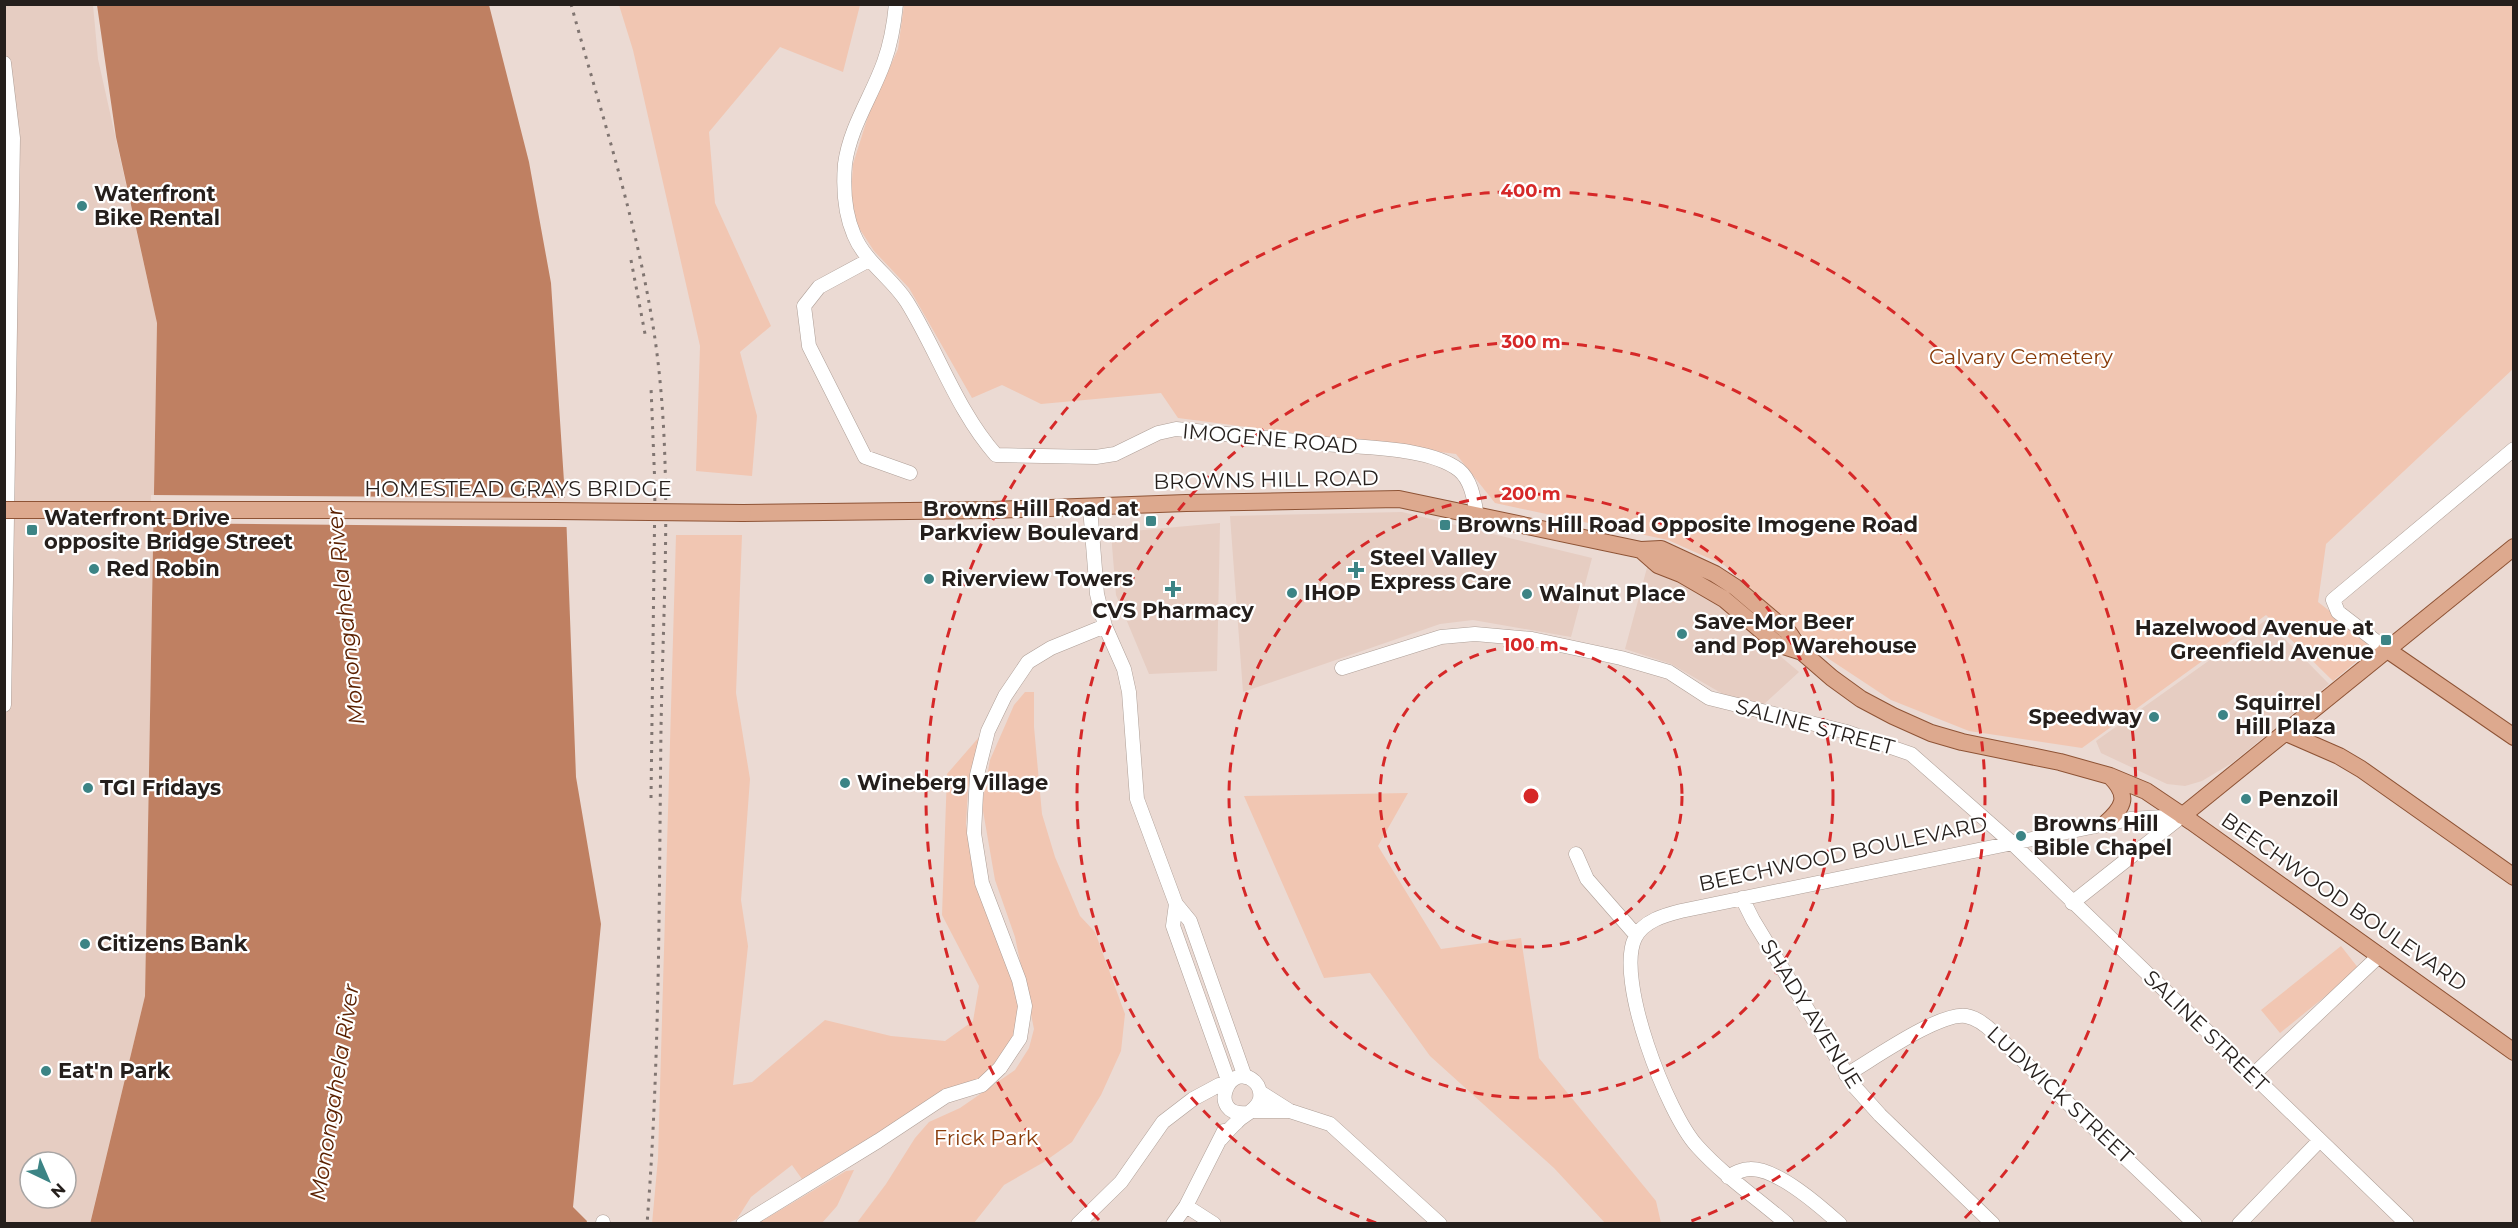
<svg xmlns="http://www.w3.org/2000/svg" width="2518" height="1228" font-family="Montserrat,sans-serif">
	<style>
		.built { fill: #e6cdc2; fill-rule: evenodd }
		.green { fill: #f1c6b2 }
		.water { fill: #bf8062 }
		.pier { fill: #ebdad3 }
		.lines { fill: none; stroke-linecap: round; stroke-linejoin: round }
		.minor-casing { stroke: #ae9f97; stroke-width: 15 }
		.major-casing { stroke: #8e5335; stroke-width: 18 }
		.minor { stroke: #fff; stroke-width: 14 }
		.major { stroke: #dda98e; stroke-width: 16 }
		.rail { stroke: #807571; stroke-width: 3; stroke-dasharray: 3 6; stroke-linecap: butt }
		.major-bridge-casing { stroke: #8e5335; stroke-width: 18; stroke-linecap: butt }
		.major-bridge { stroke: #dda98e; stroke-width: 16 }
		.ring { fill: none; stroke: #d62828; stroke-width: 3; stroke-dasharray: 10 8 }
		.poi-dot { fill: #3c8485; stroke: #fff; stroke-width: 2 }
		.labels { text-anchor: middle; stroke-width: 4.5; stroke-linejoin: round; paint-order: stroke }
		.poi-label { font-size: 21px; font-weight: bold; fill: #251f1c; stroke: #fff; text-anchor: start }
		.park-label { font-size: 21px; fill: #893c0b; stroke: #fff }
		.street-label { font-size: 21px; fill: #251f1c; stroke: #fff }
		.water-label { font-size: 22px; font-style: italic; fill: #5a2000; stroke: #fff }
		.centre { fill: #d62828; stroke: #fff; stroke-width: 3 }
		.ring-label { font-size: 18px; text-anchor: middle; font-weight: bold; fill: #d62828; stroke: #fff; stroke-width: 4.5; stroke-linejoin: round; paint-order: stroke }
	</style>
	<rect width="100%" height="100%" fill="#ebdad3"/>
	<!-- built -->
	<path class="built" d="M5,5H93L98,59L157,323L145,996L90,1223L5,1224ZM30,1162H66V1198H30Z
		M1402,512L1592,558L1571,637L1473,620L1440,624L1243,692L1230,516Z
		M1220,523L1217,671L1149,674L1116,595L1111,533Z
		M1648,564L1697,586L1799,672L1763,705L1728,697L1671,664L1625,649Z
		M2266,620L2329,684L2232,763L2202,781L2185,786L2167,784L2101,753L2096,741Z"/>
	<!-- green -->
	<path class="green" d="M619,5H860L843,72L780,47L709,132L715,203L771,326L740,352L757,416L752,476L696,471L700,346L633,50Z
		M904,5H2513V369L2326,544L2318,602L2375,646L2333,681L2266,615L2082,748L1969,731L1891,700L1829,659L1724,565L1668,540L1495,503L1456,454L1178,418L1161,393L1041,404L1002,385L972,398L909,288L874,251L857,225L851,195L853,164L870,110L898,49Z
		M676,535H742L736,693L750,779L741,900L748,946L733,1085L752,1082L825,1020L891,1036L945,1041L973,1021L979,986L942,915L947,774L980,736L968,789L966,824L972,864L989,918L1015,989L1019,1009L1012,1040L994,1067L980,1078L928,1102L802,1179L792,1165L751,1197L737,1219L728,1223L652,1224L658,1158Z
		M1025,692H1034V727L1042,814L1055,857L1080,916L1095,932L1125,1014L1121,1051L1101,1095L1072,1142L1044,1162L1004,1185L974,1223L856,1224L886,1184L915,1138L929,1122L960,1108L1015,1070L1029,1048L1034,1029L1015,937L995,880L982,805L990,760L1014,705Z
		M1408,793L1378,846L1441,949L1521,938L1539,1058L1656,1201L1661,1223H1605L1554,1168L1430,1056L1370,973L1324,978L1244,796Z
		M2341,946L2359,969L2280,1033L2261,1010Z
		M854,1170L837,1206L822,1223L757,1224L846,1171Z"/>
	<!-- water -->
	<path class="water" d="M97,5H489L529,162L551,283L566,512L576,777L601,924L573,1207L587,1221L586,1224H90L145,996L157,323L116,137Z"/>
	<!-- pier -->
	<path class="pier" d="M151,495L568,498L569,527L150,523Z"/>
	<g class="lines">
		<!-- minor casing -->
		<g class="minor-casing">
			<path id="minor" d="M896,4C894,25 891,43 884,62C872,96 850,127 845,164C843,188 844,212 854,235C865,262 892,278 907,302C938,352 957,411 996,455L1096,457L1115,454L1158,433L1176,429C1226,434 1276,439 1326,444C1364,448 1429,447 1459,470C1472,481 1474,500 1477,516
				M4,63L13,138L4,705
				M869,260L819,287L804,306L809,346L865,457L910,473
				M1090,507L1097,594L1105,626L1124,669L1129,692L1137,799L1176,904L1190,921L1245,1077
				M2386,649L2338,612L2333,600L2514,449
				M1342,668L1441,637L1475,634L1532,639L1621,658L1669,672L1709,698L1847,732L1911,754L2012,843L2407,1224
				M1576,854L1587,879L1636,935
				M1742,898L1753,920L1854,1086L1880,1115L1993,1224
				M2072,903L2182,816
				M1176,904L1173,926L1229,1083
				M1846,1075C1872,1060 1939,1012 1966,1016C1977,1018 1986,1025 1994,1033L2195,1224
				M2253,1075L2380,955
				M1260,1092L1290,1111L1330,1124L1440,1224
				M1252,1111H1290
				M1221,1139C1226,1133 1231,1127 1237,1122C1244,1114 1257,1111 1260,1099C1261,1093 1259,1086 1255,1082C1229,1058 1206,1117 1247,1113
				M1728,1177C1735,1173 1742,1169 1750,1169C1777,1168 1820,1206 1840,1224
				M1186,1206L1214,1224
				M603,1222V1224
				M743,1224L878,1141L946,1096L982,1085L1000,1068L1020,1038L1025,1006L1019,980L982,883L974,833L977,775L988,731L1005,696L1028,662L1051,648L1105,626
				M1078,1224L1121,1182L1163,1122L1193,1099L1219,1085L1228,1084
				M1173,1224L1186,1206L1224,1131
				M1787,1224C1757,1198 1724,1176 1697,1146C1667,1113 1615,979 1635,938C1643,921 1665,915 1681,911L2130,819L2182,816
				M2239,1224L2320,1140"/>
		</g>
		<!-- major casing -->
		<g class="major-casing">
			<path id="major" d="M326,510L555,511
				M743,513L992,510L1186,503L1399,499L1641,550L1661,549L1715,574L1735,587L1789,633L1802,652L1832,678L1861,699L1893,716L1931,733L1962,742L2060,762L2110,776L2146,791L2192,822L2514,1052
				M1641,550L1658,565L1681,574L1724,599L1777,644L1802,652
				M2386,649L2514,737
				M2284,732L2339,756L2361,769L2514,877
				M2182,816L2514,547
				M2105,824C2124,807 2130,796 2110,776"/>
		</g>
		<!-- minor -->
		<use href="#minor" class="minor"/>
		<!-- major -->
		<use href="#major" class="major"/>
		<!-- rail -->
		<path class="rail" d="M571,4C602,117 640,230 656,346C673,473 663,602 661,729C659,894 660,1059 647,1224
			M631,260L646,339
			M651,798L655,488L651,387"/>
		<!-- major-bridge casing -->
		<g class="major-bridge-casing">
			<path id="major-bridge" d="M4,510H326
				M555,511L743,513"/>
		</g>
		<!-- major-bridge -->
		<use href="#major-bridge" class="major-bridge"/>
	</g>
	<!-- distance rings -->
	<g class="ring">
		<circle cx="1531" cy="796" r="151"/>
		<circle cx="1531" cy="796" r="302"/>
		<path d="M1376 1223A454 454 0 1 1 1686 1223"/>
		<path d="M1099 1220A605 605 0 1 1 1963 1220"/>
	</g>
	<!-- markers -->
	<g class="poi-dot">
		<circle cx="82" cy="206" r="6"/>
		<rect x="1145" y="515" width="12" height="12" rx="3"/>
		<rect x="1439" y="519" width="12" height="12" rx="3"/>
		<rect x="26" y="524" width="12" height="12" rx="3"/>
		<circle cx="94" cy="569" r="6"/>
		<path d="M1353 561h6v6h6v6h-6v6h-6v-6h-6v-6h6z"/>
		<circle cx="929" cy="579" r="6"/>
		<path d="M1170 580h6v6h6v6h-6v6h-6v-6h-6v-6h6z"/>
		<circle cx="1292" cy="593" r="6"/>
		<circle cx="1527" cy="594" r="6"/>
		<circle cx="1682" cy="634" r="6"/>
		<rect x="2380" y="634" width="12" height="12" rx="3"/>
		<circle cx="2223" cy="715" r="6"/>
		<circle cx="2154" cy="717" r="6"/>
		<circle cx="845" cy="783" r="6"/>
		<circle cx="88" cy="788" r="6"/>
		<circle cx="2246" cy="799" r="6"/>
		<circle cx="2021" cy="836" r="6"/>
		<circle cx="85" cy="944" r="6"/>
		<circle cx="46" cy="1071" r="6"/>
	</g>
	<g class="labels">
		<!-- poi labels -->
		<g class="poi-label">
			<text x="94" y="201">Waterfront<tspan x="94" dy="24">Bike Rental</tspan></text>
			<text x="1139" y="516" text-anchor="end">Browns Hill Road at<tspan x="1139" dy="24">Parkview Boulevard</tspan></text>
			<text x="44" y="525">Waterfront Drive<tspan x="44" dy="24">opposite Bridge Street</tspan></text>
			<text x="1457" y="532">Browns Hill Road Opposite Imogene Road</text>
			<text x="1370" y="565">Steel Valley<tspan x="1370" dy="24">Express Care</tspan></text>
			<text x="106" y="576">Red Robin</text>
			<text x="941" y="586">Riverview Towers</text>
			<text x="1304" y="600">IHOP</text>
			<text x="1539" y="601">Walnut Place</text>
			<text x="1173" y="618" text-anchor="middle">CVS Pharmacy</text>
			<text x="1694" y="629">Save-Mor Beer<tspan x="1694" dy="24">and Pop Warehouse</tspan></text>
			<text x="2374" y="635" text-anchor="end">Hazelwood Avenue at<tspan x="2374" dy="24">Greenfield Avenue</tspan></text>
			<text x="2235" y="710">Squirrel<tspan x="2235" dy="24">Hill Plaza</tspan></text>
			<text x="2142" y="724" text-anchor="end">Speedway</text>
			<text x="857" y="790">Wineberg Village</text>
			<text x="100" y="795">TGI Fridays</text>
			<text x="2258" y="806">Penzoil</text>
			<text x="2033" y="831">Browns Hill<tspan x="2033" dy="24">Bible Chapel</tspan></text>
			<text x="97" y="951">Citizens Bank</text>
			<text x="58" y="1078">Eat'n Park</text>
		</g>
		<!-- park labels -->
		<g class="park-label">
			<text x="2021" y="364">Calvary Cemetery</text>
			<text x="986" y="1145">Frick Park</text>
		</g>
		<!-- street labels -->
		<g class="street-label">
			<text transform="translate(1270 439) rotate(5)" y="7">IMOGENE ROAD</text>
			<text transform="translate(1266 480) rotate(-1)" y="7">BROWNS HILL ROAD</text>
			<text x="518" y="496">HOMESTEAD GRAYS BRIDGE</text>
			<text transform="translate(1815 727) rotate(15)" y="7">SALINE STREET</text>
			<text transform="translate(1843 854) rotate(-12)" y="7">BEECHWOOD BOULEVARD</text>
			<text transform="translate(2344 902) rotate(35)" y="7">BEECHWOOD BOULEVARD</text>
			<text transform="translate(1811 1014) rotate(58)" y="7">SHADY AVENUE</text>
			<text transform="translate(2206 1031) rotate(44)" y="7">SALINE STREET</text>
			<text transform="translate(2060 1095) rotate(43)" y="7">LUDWICK STREET</text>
		</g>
		<!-- water labels -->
		<g class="water-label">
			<text transform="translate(345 616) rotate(-96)" y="8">Monongahela River</text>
			<text transform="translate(334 1092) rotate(-81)" y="8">Monongahela River</text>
		</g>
	</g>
	<circle cx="1531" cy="796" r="9" class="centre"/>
	<g class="ring-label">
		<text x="1531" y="197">400 m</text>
		<text x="1531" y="348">300 m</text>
		<text x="1531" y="500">200 m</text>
		<text x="1531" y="651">100 m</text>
	</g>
	<!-- border -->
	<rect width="2518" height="1228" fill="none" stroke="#251f1c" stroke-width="12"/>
	<!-- north arrow -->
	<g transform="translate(48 1180) rotate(136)"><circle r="28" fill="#ffffff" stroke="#a8a5a4" stroke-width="1.5"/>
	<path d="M0-4.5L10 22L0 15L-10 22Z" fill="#3c8485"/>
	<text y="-9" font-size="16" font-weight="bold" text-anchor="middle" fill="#251f1c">N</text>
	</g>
</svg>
